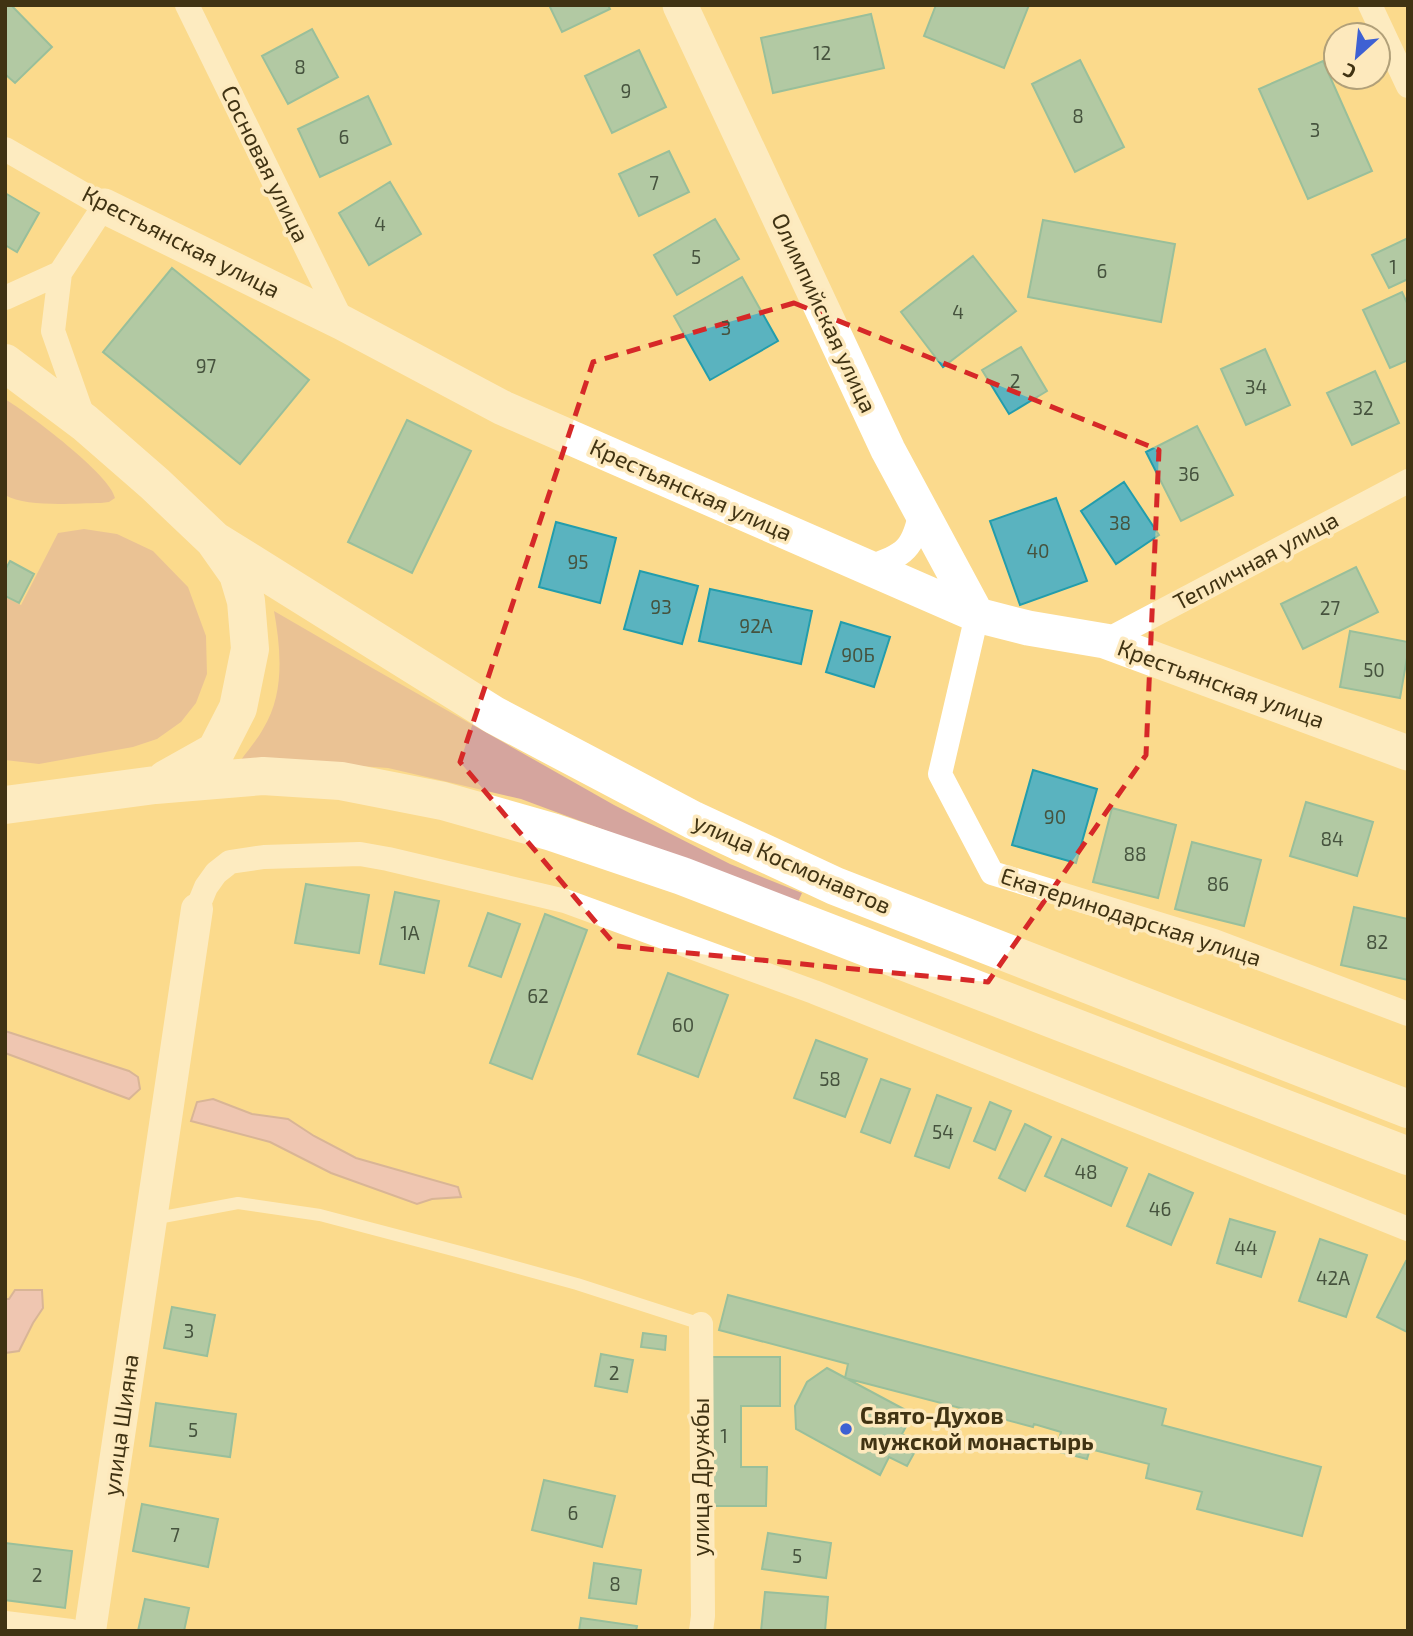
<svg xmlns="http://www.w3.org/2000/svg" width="1413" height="1636" font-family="'Exo 2',sans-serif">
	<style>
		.green { fill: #d5a59e }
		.water { fill: #dfadde; stroke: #af88a1; stroke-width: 2 }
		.building { fill: #5ab3bf; stroke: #239dac; stroke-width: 2 }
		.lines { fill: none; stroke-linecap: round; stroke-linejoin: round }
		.service { stroke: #fff; stroke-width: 12 }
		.minor { stroke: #fff; stroke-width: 24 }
		.tertiary { stroke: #fff; stroke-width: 32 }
		.secondary { stroke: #fff; stroke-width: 35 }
		.primary { stroke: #fff; stroke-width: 38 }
		.marked { fill: none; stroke: #d62828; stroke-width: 5; stroke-dasharray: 14 9; stroke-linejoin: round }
		.poi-dot { fill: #3e61d3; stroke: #fde9bd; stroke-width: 2.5 }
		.labels { text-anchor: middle; stroke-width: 7; stroke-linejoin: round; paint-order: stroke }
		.number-label { font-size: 19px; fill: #46533e }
		.street-label { font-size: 23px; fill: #403313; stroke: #fde9bd }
		.poi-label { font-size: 23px; font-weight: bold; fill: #403313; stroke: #fde9bd; text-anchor: start }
	</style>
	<rect width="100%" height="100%" fill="#fbda8d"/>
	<!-- green -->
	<path class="green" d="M5,399C28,413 111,475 115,498L109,502L101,503C75,503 27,508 5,495Z
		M84,529L117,534L153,551L188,587L206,636L207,674L196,703L181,722L157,739L133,747L39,764L5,760V597L21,605L58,533Z
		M274,611L374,669L614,805L730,864L802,893L798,902L521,799L388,768L286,761L241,760C248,750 257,740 263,729C285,693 281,650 274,611Z"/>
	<!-- water -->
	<path class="water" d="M5,1031L129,1071L138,1077L140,1089L129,1099L5,1053Z
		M213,1099L252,1114L288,1119L314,1136L356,1158L458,1187L461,1197L432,1199L417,1204L331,1173L270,1142L191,1121L197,1102Z
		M15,1290H42L43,1308L33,1323L19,1351L5,1353V1299H9Z"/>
	<!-- building -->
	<path class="building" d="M6,5H11L52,47L15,83L5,74Z
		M549,5H608L610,9L562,32Z
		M936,5H1029L1004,68L924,36Z
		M871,14L884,68L773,93L761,38Z
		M312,29L338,77L288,104L262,56Z
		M639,50L666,107L612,133L585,76Z
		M1080,60L1124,147L1075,172L1032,84Z
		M1323,61L1372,171L1308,199L1259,89Z
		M368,96L391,144L320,177L298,129Z
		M669,151L689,192L639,216L619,174Z
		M390,182L421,234L369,265L339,213Z
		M5,193L39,213L17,252L5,245Z
		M715,219L739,259L677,295L654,255Z
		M1043,220L1175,244L1161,322L1028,297Z
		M1408,238V279L1389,288L1372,255Z
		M973,256L1016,311L943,367L901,312Z
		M172,268L309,380L240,464L103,352Z
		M742,277L778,341L710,380L674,316Z
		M1402,292L1408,305V360L1390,368L1363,310Z
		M1021,347L1047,391L1009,414L982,370Z
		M1265,349L1290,405L1246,425L1221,369Z
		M1375,371L1399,423L1352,445L1327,393Z
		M407,420L471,451L412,573L348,542Z
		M1197,426L1233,495L1181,521L1146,452Z
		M1124,482L1159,535L1116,564L1081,511Z
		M1056,498L1087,581L1020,605L990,521Z
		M556,522L616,538L600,603L539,587Z
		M10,561L34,574L19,603L5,596V570Z
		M1356,567L1378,612L1303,649L1281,604Z
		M640,571L698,586L682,644L624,629Z
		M710,589L812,611L801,664L699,641Z
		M841,622L890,637L874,687L826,672Z
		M1350,631L1408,642V652L1400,698L1340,687Z
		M1033,770L1097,789L1076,863L1012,845Z
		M1306,802L1373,822L1357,876L1290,856Z
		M1112,808L1176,825L1158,898L1093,882Z
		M1192,842L1261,860L1244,926L1175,909Z
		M306,884L369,895L359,953L295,943Z
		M395,892L439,901L424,973L380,964Z
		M1354,907L1408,919V980L1341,965Z
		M488,913L520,924L501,977L469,966Z
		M545,914L587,930L532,1079L490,1063Z
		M668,973L728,995L698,1077L638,1054Z
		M816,1040L867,1059L845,1117L794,1098Z
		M881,1079L910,1089L890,1143L861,1132Z
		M937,1095L971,1108L949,1168L915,1156Z
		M990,1102L1011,1111L995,1150L974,1141Z
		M1025,1124L1051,1137L1025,1191L999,1178Z
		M1062,1139L1127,1168L1111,1206L1045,1176Z
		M1149,1174L1193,1193L1171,1245L1127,1226Z
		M1230,1219L1275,1232L1261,1277L1217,1263Z
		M1320,1239L1367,1255L1346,1317L1299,1301Z
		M1406,1261L1408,1262L1407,1332L1377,1317Z
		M728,1295L1166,1409L1162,1425L1321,1467L1302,1536L1197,1509L1202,1492L1146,1478L1149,1464L1090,1449L1087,1459L1056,1451L1061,1432L1034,1424L1033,1427L845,1378L848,1364L719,1330Z
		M172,1307L215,1315L207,1356L164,1348Z
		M643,1333L666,1336L665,1350L641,1347Z
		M601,1354L633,1360L627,1392L595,1386Z
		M709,1357H780V1406H741V1467H767L766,1506H708Z
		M827,1368L913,1414L902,1434L919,1444L907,1466L889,1457L880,1475L796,1429L795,1406L807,1382Z
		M156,1403L236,1414L230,1457L150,1446Z
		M544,1480L615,1496L602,1547L532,1530Z
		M142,1504L218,1519L208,1567L133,1551Z
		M768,1533L831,1543L826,1578L762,1569Z
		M5,1543L72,1551L65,1608L5,1600Z
		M594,1563L641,1570L636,1604L589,1598Z
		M765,1592L828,1597L825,1631H761Z
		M145,1599L189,1608L184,1631H138Z
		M581,1618L637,1626L636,1631H579Z"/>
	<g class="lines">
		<!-- service -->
		<path class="service" d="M152,1219L238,1203L320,1215L468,1254L577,1284L701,1324"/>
		<!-- minor -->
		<path class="minor" d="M187,5L343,323
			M1370,5L1408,86
			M5,149L104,206L60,273L53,331L85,422
			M5,298L60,273
			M868,567C905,556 914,548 921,510
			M977,615L940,774L992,873L1214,941L1408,1014
			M1105,641L1408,481
			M197,909L206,887L216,873L230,862L264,857L360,854L388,859L565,901L814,992L1408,1229
			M701,1324L703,1616L701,1631
			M5,1623L71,1631"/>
		<!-- tertiary -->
		<path class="tertiary" d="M90,1631L197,909"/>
		<!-- secondary -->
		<path class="secondary" d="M680,5L888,450L977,615
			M104,206L343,323L503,408L977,615L1028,628L1105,641L1408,753"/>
		<!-- primary -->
		<path class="primary" d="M5,363L85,423L155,484L214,540L238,574L246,601L250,649L238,708L216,751L166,779
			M214,540L494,715L693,820L835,886L1408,1109
			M5,805L155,785L263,776L341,781L443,801L552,832L682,876L1408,1156"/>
	</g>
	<!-- marked area -->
	<path d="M0 0H1413V1636H0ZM794,303L1159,450L1146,755L988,982L616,946L460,762L593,362Z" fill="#fbda8d" fill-opacity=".55" fill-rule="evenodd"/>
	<path class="marked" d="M794,303L1159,450L1146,755L988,982L616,946L460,762L593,362Z"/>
	<!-- markers -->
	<circle class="poi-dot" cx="846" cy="1429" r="7"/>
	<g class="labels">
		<!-- number labels -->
		<g class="number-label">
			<text x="822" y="60">12</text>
			<text x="300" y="74">8</text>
			<text x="626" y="98">9</text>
			<text x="1078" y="123">8</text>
			<text x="1315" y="137">3</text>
			<text x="344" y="144">6</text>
			<text x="654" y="190">7</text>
			<text x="380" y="231">4</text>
			<text x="696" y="264">5</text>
			<text x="1393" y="274">1</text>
			<text x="1102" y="278">6</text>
			<text x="958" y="319">4</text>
			<text x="726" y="335">3</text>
			<text x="206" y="373">97</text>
			<text x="1015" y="388">2</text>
			<text x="1256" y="394">34</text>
			<text x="1363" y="415">32</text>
			<text x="1189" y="481">36</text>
			<text x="1120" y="530">38</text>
			<text x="1038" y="558">40</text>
			<text x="578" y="569">95</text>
			<text x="661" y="614">93</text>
			<text x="1330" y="615">27</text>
			<text x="756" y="633">92А</text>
			<text x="858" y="662">90Б</text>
			<text x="1374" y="677">50</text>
			<text x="1055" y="824">90</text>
			<text x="1332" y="846">84</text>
			<text x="1135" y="861">88</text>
			<text x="1218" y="891">86</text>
			<text x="410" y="940">1А</text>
			<text x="1377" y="949">82</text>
			<text x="538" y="1003">62</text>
			<text x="683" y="1032">60</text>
			<text x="830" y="1086">58</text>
			<text x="943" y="1139">54</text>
			<text x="1086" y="1179">48</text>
			<text x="1160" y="1216">46</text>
			<text x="1246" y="1255">44</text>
			<text x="1333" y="1285">42А</text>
			<text x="189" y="1338">3</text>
			<text x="614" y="1380">2</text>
			<text x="193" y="1437">5</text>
			<text x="724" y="1443">1</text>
			<text x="573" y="1520">6</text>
			<text x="175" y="1542">7</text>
			<text x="797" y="1563">5</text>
			<text x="37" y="1582">2</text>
			<text x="615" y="1591">8</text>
		</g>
		<!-- street labels -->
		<g class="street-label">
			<text transform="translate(265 164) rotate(64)" y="8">Сосновая улица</text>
			<text transform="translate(181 242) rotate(27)" y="8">Крестьянская улица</text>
			<text transform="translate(824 313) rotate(65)" y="8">Олимпийская улица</text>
			<text transform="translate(691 490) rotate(24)" y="8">Крестьянская улица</text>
			<text transform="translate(1256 561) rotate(-28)" y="8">Тепличная улица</text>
			<text transform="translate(1221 684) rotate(20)" y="8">Крестьянская улица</text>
			<text transform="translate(792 864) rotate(24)" y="8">улица Космонавтов</text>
			<text transform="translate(1131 917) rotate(18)" y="8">Екатеринодарская улица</text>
			<text transform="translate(121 1425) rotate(-82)" y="8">улица Шияна</text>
			<text transform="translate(701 1477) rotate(-90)" y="8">улица Дружбы</text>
		</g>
		<!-- poi labels -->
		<g class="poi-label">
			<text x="860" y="1424">Свято-Духов<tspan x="860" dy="26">мужской монастырь</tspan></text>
		</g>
	</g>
	<!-- border -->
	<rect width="1413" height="1636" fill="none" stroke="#403313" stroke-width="14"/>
	<!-- north arrow -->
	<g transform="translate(1357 56) rotate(207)"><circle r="33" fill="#fde9bd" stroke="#b1a079" stroke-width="2"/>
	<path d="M0-5L12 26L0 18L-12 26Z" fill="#3e61d3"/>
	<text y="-10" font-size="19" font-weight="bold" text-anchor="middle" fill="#403313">С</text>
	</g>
</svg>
